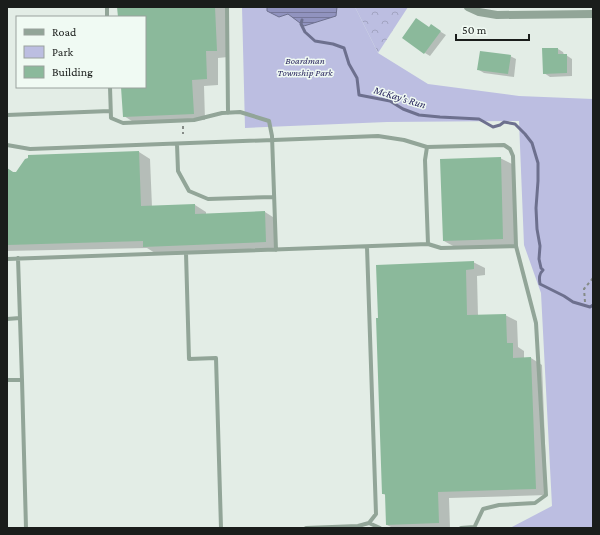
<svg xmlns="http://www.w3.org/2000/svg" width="600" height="535" font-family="'Crimson Pro',serif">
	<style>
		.forest { fill: url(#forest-crowns) }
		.park { fill: #bcbee1 }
		.water { fill: url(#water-rules); stroke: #6d708e }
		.shadow { fill: #0003 }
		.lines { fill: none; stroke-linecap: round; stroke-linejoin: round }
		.stream { stroke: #6d708e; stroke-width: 3 }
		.building { fill: #8bb99b }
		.path { stroke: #858b87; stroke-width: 2; stroke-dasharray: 3 3; stroke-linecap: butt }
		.service { stroke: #92a598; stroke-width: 4 }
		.minor { stroke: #92a598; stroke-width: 8 }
		.labels { text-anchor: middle; stroke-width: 3; stroke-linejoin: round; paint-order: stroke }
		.park-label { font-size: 10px; font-style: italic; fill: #2d2a61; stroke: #f0faf3 }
		.water-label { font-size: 11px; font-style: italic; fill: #2b285f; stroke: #f0faf3 }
	</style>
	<defs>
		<pattern id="forest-crowns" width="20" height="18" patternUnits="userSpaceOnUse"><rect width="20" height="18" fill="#bcbee1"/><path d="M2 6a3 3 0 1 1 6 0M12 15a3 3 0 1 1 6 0" fill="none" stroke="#a1a3c0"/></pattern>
		<pattern id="water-rules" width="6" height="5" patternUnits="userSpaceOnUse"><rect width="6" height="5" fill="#9193bf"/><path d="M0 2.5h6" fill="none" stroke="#76779a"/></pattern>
	</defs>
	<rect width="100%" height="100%" fill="#e3ede6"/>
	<!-- forest -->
	<path class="forest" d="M355,7H408L378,53Z"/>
	<!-- park -->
	<path class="park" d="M242,7H355L378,53L428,84L519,96L593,99V528H510L552,506L541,293L524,245L519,121L387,122L245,128Z"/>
	<!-- water -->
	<path class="water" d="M267,7H337L336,16L304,26L288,14L279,17L267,11Z"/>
	<!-- shadow -->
	<path class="shadow" d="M119,7H226L228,57L218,58V85L204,86L205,120L135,123L124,116L122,87H145V17H119Z
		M429,28L436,29L446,35L430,56L425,53Z
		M558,49L563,52L564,55H566L572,59V76L550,77L544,73Z
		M510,56L516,59L514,77L484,73L479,70Z
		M139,152L150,159L152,207L195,205L206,212V215L265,212L276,219L277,248L155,253L147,248L7,251V168L14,173Z
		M500,158L512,164L515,245L455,247L444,241Z
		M473,262L485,268V275L477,276L478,316L505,315L517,321L518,347L524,351V358H531L542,365L547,495L449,498L450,528H393L387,525L386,495L383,494L377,319Z"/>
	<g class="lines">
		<!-- stream -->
		<path class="stream" d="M302,20L301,24L305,32L315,41L333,44L344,48L349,64L357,78L359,95L390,101L403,109L419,115L440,117L479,119L493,127L500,125L504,122L515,124L525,134L532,143L538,163V181L536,208L537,229L540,246L539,259L541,268L543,270C539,274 539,278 540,284L564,296L573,302L590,307L593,305"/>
	</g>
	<!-- building -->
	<path class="building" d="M117,7H215L217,51H206L207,79L192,80L194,114L123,117L121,87H145V17H118Z
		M416,18L429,27L431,24L441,31L424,54L402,38Z
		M542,48H558V54H567V73L543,74Z
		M480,51L511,55L508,74L477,70Z
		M139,151L141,206L195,204V214L265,211L266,242L143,247V241L7,245V168L13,172H16L25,159L28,158V155Z
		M501,157L503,239L443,241L440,159Z
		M474,261V269L466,270L467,315L506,314L507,343H513V358L531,357L536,489L438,492L439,523L386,525L385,494H382L376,318H378L376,265Z"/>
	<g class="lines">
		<!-- path -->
		<path class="path" d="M183,126V134
			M585,302L584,289L593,278"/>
		<!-- service -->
		<path class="service" d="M107,7V17
			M227,7L228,113
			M110,87L111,118L123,123L194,120L222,113L240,112L269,121L272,136L276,250
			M7,115L110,111
			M177,144L178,171L189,191L208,199L274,197
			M7,145L30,149L378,136L404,140L427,147L504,145L510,149L513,156L516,246L536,323L546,495L535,503L499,505L483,509L474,528
			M428,244L441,248L516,246
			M186,253L189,359L216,358L221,528
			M7,259L428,244L425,160L427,147
			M7,319L20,318
			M7,380H22L18,258
			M22,380L26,528
			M369,523L380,528
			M306,528L358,526L369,523L376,514L367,247
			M461,528L474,527"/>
		<!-- minor -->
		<path class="minor" d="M468,7L479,12L497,15L593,14"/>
	</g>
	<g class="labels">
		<!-- park labels -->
		<g class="park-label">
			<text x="305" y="64">Boardman<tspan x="305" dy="12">Township Park</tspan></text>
		</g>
		<!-- water labels -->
		<g class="water-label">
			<text transform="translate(400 97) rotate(17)" y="4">McKay's Run</text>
		</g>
	</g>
	<!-- border -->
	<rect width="600" height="535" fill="none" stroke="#1a1d1b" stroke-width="16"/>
	<!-- legend -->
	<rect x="16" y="16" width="130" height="72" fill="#f0faf3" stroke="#9aa29d"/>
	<rect x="24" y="29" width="20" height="6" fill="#92a598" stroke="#9aa29d"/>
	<text x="52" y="36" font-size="12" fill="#1a1d1b">Road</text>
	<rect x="24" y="46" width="20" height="12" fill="#bcbee1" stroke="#9aa29d"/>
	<text x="52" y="56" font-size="12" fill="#1a1d1b">Park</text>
	<rect x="24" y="66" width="20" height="12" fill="#8bb99b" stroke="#9aa29d"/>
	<text x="52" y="76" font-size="12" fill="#1a1d1b">Building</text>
	<!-- scale -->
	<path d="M456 34v6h73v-6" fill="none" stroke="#1a1d1b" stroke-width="2"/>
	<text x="462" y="34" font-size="12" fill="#1a1d1b" stroke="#f0faf3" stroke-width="3" paint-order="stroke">50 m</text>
</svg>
